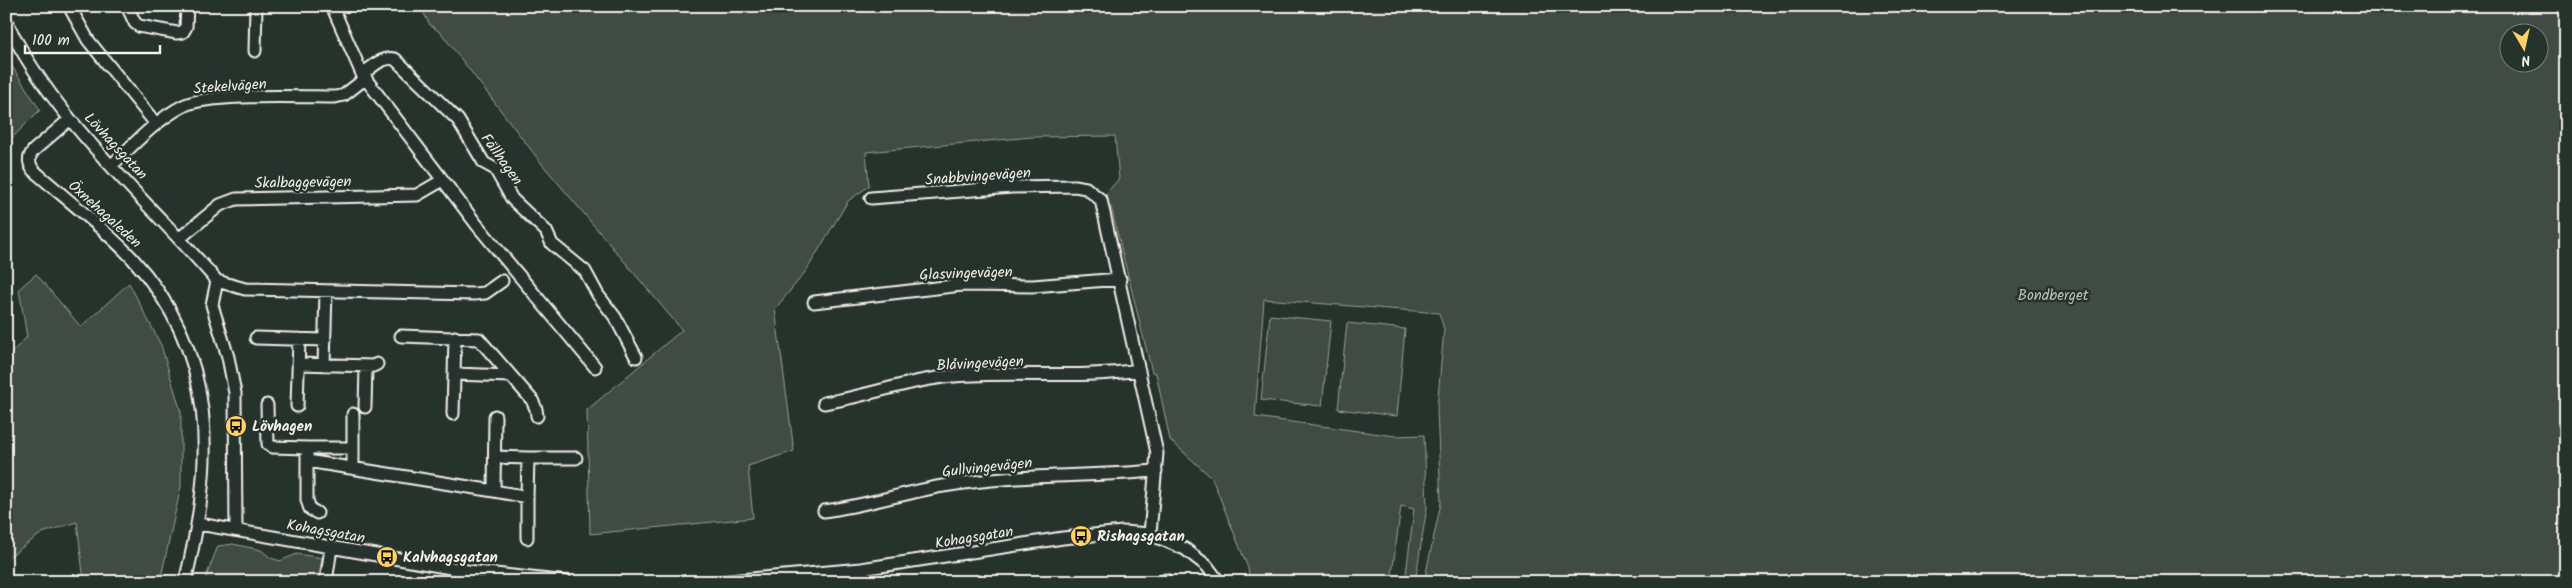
<svg xmlns="http://www.w3.org/2000/svg" width="2572" height="588" font-family="Kalam,sans-serif">
	<style>
		.green { fill: #414b45; stroke: #9a9e96; fill-rule: evenodd }
		.lines { fill: none; stroke-linecap: round; stroke-linejoin: round }
		.minor-casing { stroke: #f4f1e8; stroke-width: 15 }
		.minor { stroke: #26332d; stroke-width: 11 }
		.labels { text-anchor: middle; stroke-width: 5; stroke-linejoin: round; paint-order: stroke }
		.street-label { font-size: 15px; fill: #f4f1e8; stroke: #26332d }
		.park-label { font-size: 15px; fill: #bebfb7; stroke: #26332d }
		.poi-label { font-size: 15px; font-weight: bold; fill: #f4f1e8; stroke: #26332d; text-anchor: start }
	</style>
	<rect width="100%" height="100%" fill="#26332d"/>
	<filter id="ink" filterUnits="userSpaceOnUse"><feTurbulence type="fractalNoise" baseFrequency=".02" numOctaves="2"/><feDisplacementMap in="SourceGraphic" scale="10" xChannelSelector="R" yChannelSelector="G"/><feConvolveMatrix kernelMatrix="1 2 1 2 8 2 1 2 1" color-interpolation-filters="sRGB"/></filter>
	<g filter="url(#ink)">
		<!-- green -->
		<path class="green" d="M420,6H2566V582H1424L1441,503L1437,409L1444,329L1439,313L1264,299L1255,417L1395,436L1424,435L1427,507L1415,582H1405L1414,509L1401,506L1391,582H1250L1248,568L1212,478L1170,440L1156,373L1152,372L1111,207L1100,215L1096,204L1119,179L1115,136L1032,137L866,152L869,186L848,201L806,271L775,309L794,451L748,466L753,518L590,534L587,410L682,330L542,164L441,33L430,25ZM2510,32H2540V62H2510Z
			M6,57L40,110L6,144Z
			M36,274L81,327L129,283L161,345L181,412V486L160,582H84L77,522L42,533L6,559V358L27,337L19,289Z
			M1270,315L1331,321L1322,406L1261,400Z
			M1347,323L1405,329L1397,416L1338,409Z
			M233,544L261,550L271,558L280,561L297,554L322,558L318,582H204L218,546Z"/>
		<g class="lines">
			<!-- minor casing -->
			<g class="minor-casing">
				<path id="minor" d="M69,6L88,40L156,124
					M127,6L135,23L139,26L177,33L183,32L186,27L187,6
					M332,6L362,74L477,225L595,367
					M6,21C54,121 146,198 217,281L245,289L474,294L485,293L502,281
					M255,51L256,6
					M362,74C373,67 382,56 395,59L458,120L484,163L495,169L512,199L546,231L552,244L585,271L598,295L615,317L636,357
					M70,119L34,150C28,157 28,162 33,170C66,199 102,226 132,258C220,355 214,463 185,582
					M112,165C134,144 156,120 183,106C208,93 303,97 335,97L344,95L366,78
					M871,198L1012,187L1075,186L1086,188L1101,200L1157,453L1150,534
					M180,238L220,205L236,199L417,195L436,184
					M217,281L212,305L228,357L235,393L236,530
					M814,302L962,285L1033,286L1120,279
					M401,336L479,339L532,400L536,409L537,416
					M256,338L325,340
					M298,364L373,366L377,364
					M324,365L326,291
					M454,374L511,376
					M824,403C868,396 911,379 955,376C1016,371 1078,379 1139,370
					M267,405L268,444L272,447L307,448
					M297,406L299,339
					M365,407L366,366
					M453,414L455,337
					M353,448H307V461L494,491
					M495,457L528,458L527,497L494,491L495,416
					M528,458H576
					M307,461V500L310,509L317,513
					M353,468V414
					M527,497V538
					M824,511C864,506 903,493 943,486C1014,474 1085,477 1156,471
					M199,524L468,571L567,582
					M326,582L331,548
					M717,582L861,569L1063,538L1123,532L1150,534L1185,549L1207,566L1219,582
					M1162,582L1166,580"/>
			</g>
			<!-- minor -->
			<use href="#minor" class="minor"/>
		</g>
	</g>
	<!-- icons -->
	<defs>
		<g id="bus-disc" transform="scale(1.125)"><circle r="9.5" fill="#ffd166" stroke="#26332d"/><path d="M-5-6H5V4H4V6H2V4H-2V6H-4V4H-5ZM-3.5-4V0h7V-4ZM-3.5 1.2v1.5H-2V1.2ZM2 1.2v1.5H3.5V1.2Z" fill="#111"/></g>
	</defs>
	<g fill-rule="evenodd">
		<use href="#bus-disc" x="236" y="426"/>
		<use href="#bus-disc" x="1081" y="536"/>
		<use href="#bus-disc" x="387" y="557"/>
	</g>
	<g class="labels">
		<!-- street labels -->
		<g class="street-label">
			<text transform="translate(230 86) rotate(-4)" y="5">Stekelvägen</text>
			<text transform="translate(116 146) rotate(47)" y="5">Lövhagsgatan</text>
			<text transform="translate(502 159) rotate(54)" y="5">Fällhagen</text>
			<text transform="translate(978 176) rotate(-4)" y="5">Snabbvingevägen</text>
			<text transform="translate(303 182) rotate(-1)" y="5">Skalbaggevägen</text>
			<text transform="translate(105 214) rotate(42)" y="5">Öxnehagaleden</text>
			<text transform="translate(966 273) rotate(-2)" y="5">Glasvingevägen</text>
			<text transform="translate(980 363) rotate(-3)" y="5">Blåvingevägen</text>
			<text transform="translate(987 467) rotate(-6)" y="5">Gullvingevägen</text>
			<text transform="translate(326 531) rotate(10)" y="5">Kohagsgatan</text>
			<text transform="translate(974 537) rotate(-9)" y="5">Kohagsgatan</text>
		</g>
		<!-- park labels -->
		<g class="park-label">
			<text x="2053" y="300">Bondberget</text>
		</g>
		<!-- poi labels -->
		<g class="poi-label">
			<text x="252" y="431">Lövhagen</text>
			<text x="1097" y="541">Rishagsgatan</text>
			<text x="403" y="562">Kalvhagsgatan</text>
		</g>
	</g>
	<!-- margin -->
	<rect width="2572" height="588" fill="none" stroke="#26332d" stroke-width="25"/>
	<rect x="12" y="12" width="2547" height="563" fill="none" stroke="#f4f1e8" stroke-width="2" filter="url(#ink)"/>
	<!-- north arrow -->
	<g transform="translate(2524 48) rotate(171)"><circle r="24" fill="#26332d" stroke="#787f78"/>
	<path d="M0-4L9 19L0 12L-9 19Z" fill="#ffd166"/>
	<text y="-8" font-size="14" font-weight="bold" text-anchor="middle" fill="#f4f1e8">N</text>
	</g>
	<!-- scale -->
	<path d="M25 45v8h135v-8" fill="none" stroke="#f4f1e8" stroke-width="2.5"/>
	<text x="32" y="45" font-size="15" fill="#f4f1e8" stroke="#26332d" stroke-width="4" paint-order="stroke">100 m</text>
</svg>
